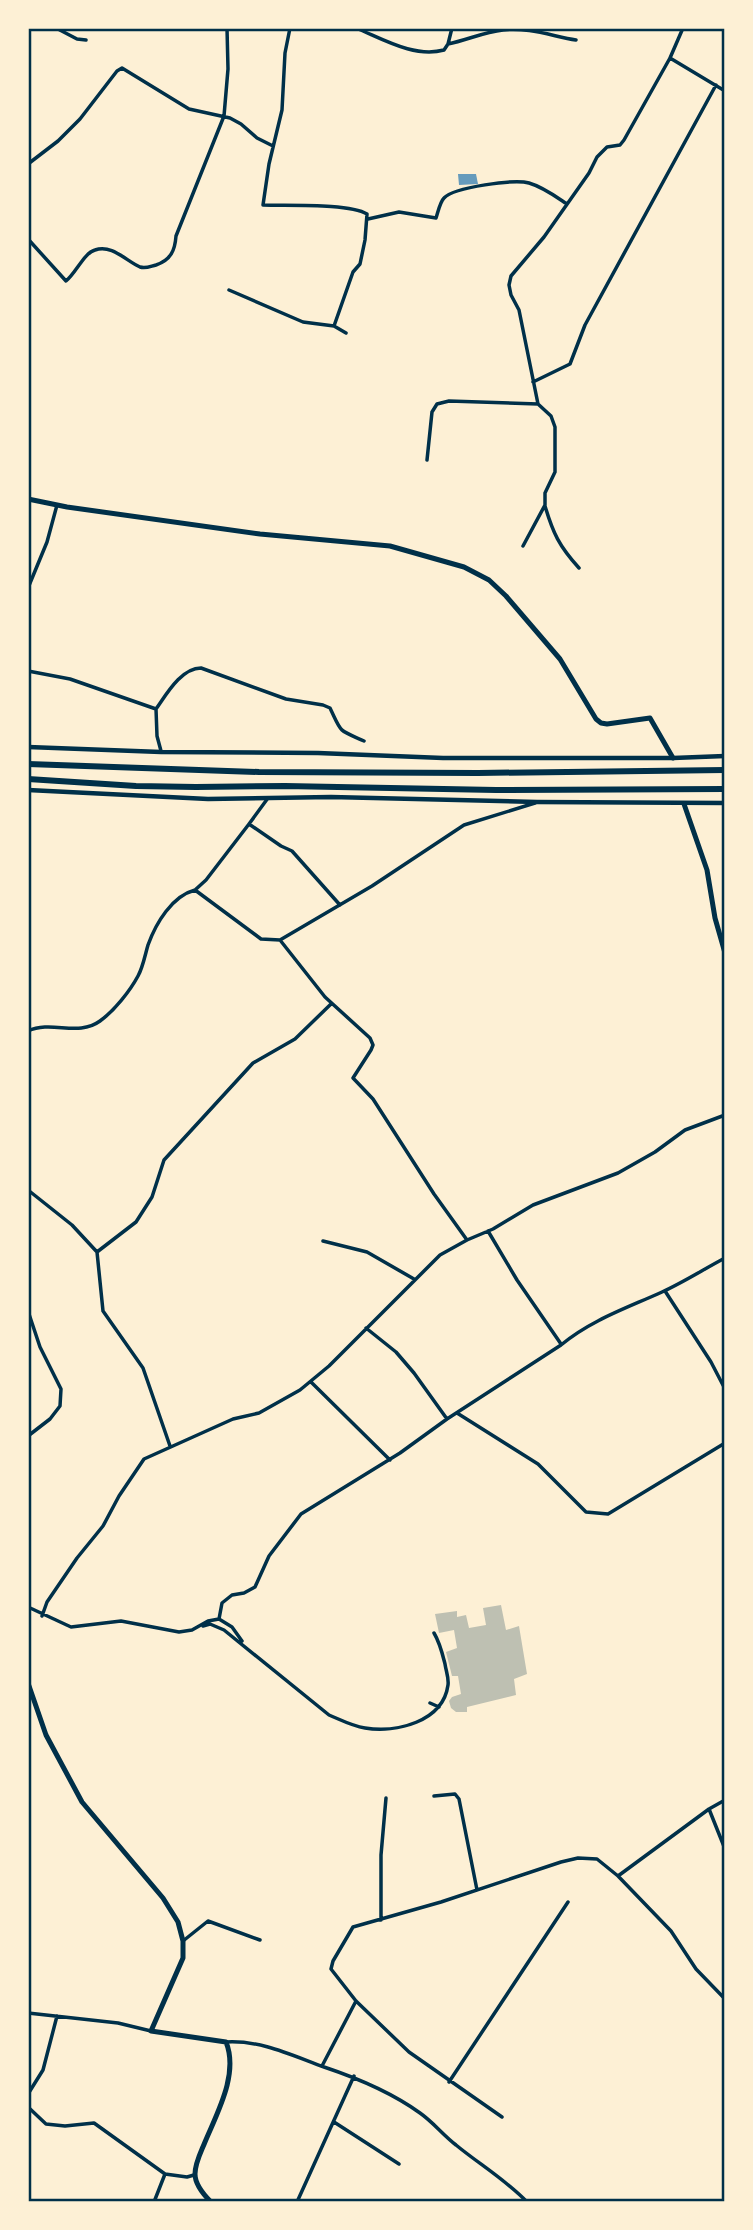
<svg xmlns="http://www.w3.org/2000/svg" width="753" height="2230" font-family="Bitter,serif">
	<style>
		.water { fill: #669bbc }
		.building { fill: #bec0b2 }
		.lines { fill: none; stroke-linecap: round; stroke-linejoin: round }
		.minor { stroke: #003049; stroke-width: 3.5 }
		.tertiary { stroke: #003049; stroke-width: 4.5 }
		.secondary { stroke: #003049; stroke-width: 5 }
		.trunk { stroke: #003049; stroke-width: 6 }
		.neatline { fill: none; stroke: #003049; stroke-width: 2.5 }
	</style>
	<rect width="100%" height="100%" fill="#fdf0d5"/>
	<!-- water -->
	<path class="water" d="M458,174H476L478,184L459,185Z"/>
	<!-- building -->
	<path class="building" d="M501,1605L506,1630L519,1626L527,1674L514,1679L516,1695L467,1707V1712H456L451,1708L449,1701L452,1697L461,1694L458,1676H452L446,1652L457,1648L454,1630L439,1633L435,1614L457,1611V1617L466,1615L469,1628L486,1625L483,1608Z"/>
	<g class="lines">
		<!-- minor -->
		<path class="minor" d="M56,28L77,39L86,40
			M356,28C383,39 414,58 444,50L448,44L452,28
			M448,44C467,40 484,32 503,30C528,27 552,36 576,40
			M670,58L725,91
			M28,164L58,141L80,119L117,71L122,68L189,109L230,118L241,124L257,138L273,146
			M368,219L399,212L436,218C438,212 440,202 444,198C454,187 515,179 529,183C543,187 555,196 567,204
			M28,239L66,281C76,273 84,253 95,250C112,244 126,261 140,267C146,269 151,266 156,265C171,260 175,250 176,236L224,116L228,69L227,28
			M229,290L303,322L334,326L353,272L360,264L365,240L367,214C349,203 287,206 263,205L269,164L282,110L285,53L290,28
			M334,326L346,333
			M533,382L570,364L585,325L716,85
			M427,460L432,412L437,404L449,401L538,404
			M545,506C553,533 559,546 579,568
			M523,546L545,505V493L555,472V427L551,416L538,404L519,310L511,295L509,285L511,276L544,237L589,173L597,157L607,147L620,145L624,140L670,58L683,28
			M28,588L47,542L57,505
			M28,671L70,679L156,709L157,736L161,751
			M156,709C166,695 181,668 201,668L286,699L323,705L330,708C342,733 337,729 364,741
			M249,824L268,798
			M195,890L206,880L249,824L281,846L292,851L340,905
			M280,940L325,997L370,1038L373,1045L371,1050L353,1078L373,1099L434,1194L467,1240
			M28,1031C52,1020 78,1037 100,1021C114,1011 130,991 138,976C143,967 145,955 148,945C156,923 172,896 195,890L261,939L280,940L372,886L464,825L535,803
			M28,1190L72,1225L97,1252L103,1311L143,1368L170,1446
			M488,1231L517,1280L561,1344
			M323,1241L367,1252L414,1279
			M97,1252L136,1222L152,1197L164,1160L253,1063L295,1039L331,1004
			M665,1291L711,1362L725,1389
			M28,1311L40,1347L61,1389L60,1406L50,1419L28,1436
			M366,1328L396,1352L414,1373L447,1419
			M311,1382L390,1460
			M457,1413L538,1464L586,1512L608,1514L725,1443
			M28,1607L71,1627L121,1621L179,1632L192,1630L208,1621L219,1619L232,1627L242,1641
			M42,1616L47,1602L77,1558L103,1526L119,1496L144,1459L233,1419L259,1413L300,1390L329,1366L440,1255L467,1240L493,1229L533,1205L618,1173L655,1152L685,1130L725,1115
			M219,1619L222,1603L232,1595L244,1593L255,1587L269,1556L301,1514L400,1453L447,1419L561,1345C591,1320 627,1308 662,1292C684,1282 704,1269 725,1258
			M203,1626L210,1624L224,1630L329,1715C341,1720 352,1726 365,1728C396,1733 443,1722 448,1685C449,1678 446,1671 445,1664C442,1652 440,1643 434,1633
			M430,1703L439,1707
			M434,1796L455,1794L459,1799L477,1890
			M709,1809L725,1849
			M618,1876L709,1809L725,1800
			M381,1920V1855L386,1798
			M183,1941L208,1921L260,1940
			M28,2013L118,2023L151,2031
			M226,2042C261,2040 291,2055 324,2067C357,2078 391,2092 420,2113C433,2122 443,2135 456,2145C479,2164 506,2180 527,2202
			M322,2066L356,2001
			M449,2082L568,1902
			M28,2094L43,2070L57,2016
			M28,2107L46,2124L65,2126L94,2123L165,2174
			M502,2117L409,2052L356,2001L331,1969L333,1961L353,1927L441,1902L561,1862L578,1858L597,1859L618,1876L671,1931L696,1969L725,1999
			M334,2122L399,2164
			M154,2202L165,2174L187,2177L194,2175
			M297,2202L354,2076"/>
		<!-- tertiary -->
		<path class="tertiary" d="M28,747L161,752L318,753L443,758H673L725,756
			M28,790L208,799L331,797L537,802L725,803"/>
		<!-- secondary -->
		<path class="secondary" d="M28,499L67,507L260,534L390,546L464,567L489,580L506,596L560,659L596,719L601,723L607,724L650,718L673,758
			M684,804L707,870L715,918L725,953
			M28,1683L46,1735L82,1802L163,1898L178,1922L183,1941V1958L151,2031L226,2042C239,2074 217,2113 205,2142C201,2152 195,2163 195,2174C195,2184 204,2195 211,2202"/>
		<!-- trunk -->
		<path class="trunk" d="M28,764L259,772L478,773L725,770
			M28,779L136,786L196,787L285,786L496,790L725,789"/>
	</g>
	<!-- border -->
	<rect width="753" height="2230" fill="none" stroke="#fdf0d5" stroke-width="60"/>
	<rect x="30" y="30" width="693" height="2170" class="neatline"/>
</svg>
